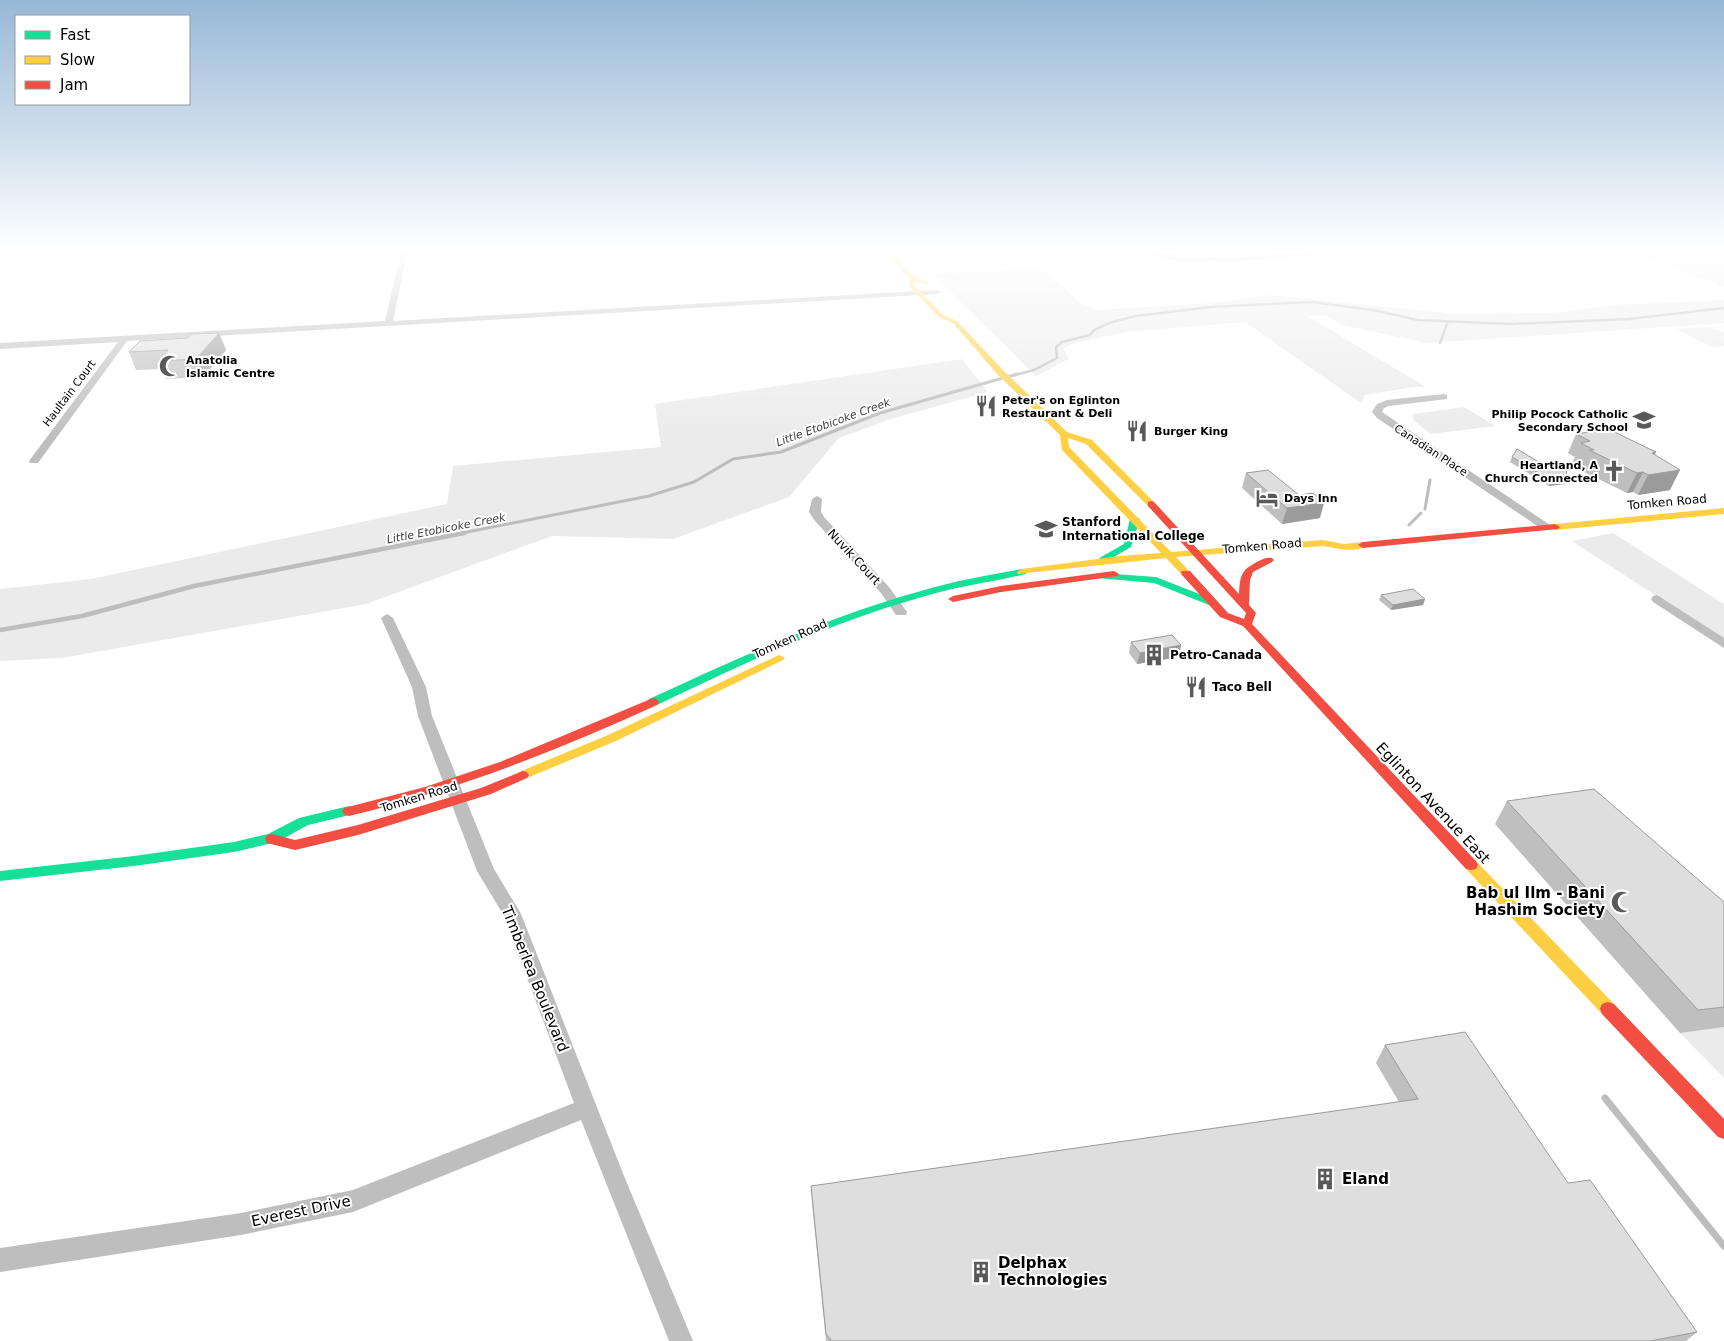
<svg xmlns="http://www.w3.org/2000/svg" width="1724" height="1341" font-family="'DejaVu Sans',sans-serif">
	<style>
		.green { fill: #ebebeb }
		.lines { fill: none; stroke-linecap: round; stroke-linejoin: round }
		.stream-far3 { stroke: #bdbdbd; stroke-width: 2.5 }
		.stream-far2 { stroke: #bdbdbd; stroke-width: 3 }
		.stream-far1 { stroke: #bdbdbd; stroke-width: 4.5 }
		.stream { stroke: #bdbdbd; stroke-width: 7 }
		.street { fill: #bebebe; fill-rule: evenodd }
		.fast { fill: #16e098; fill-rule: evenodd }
		.slow { fill: #ffcf43; fill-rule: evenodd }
		.jam { fill: #f24e42; fill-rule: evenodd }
		.wall { fill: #bfbfbf }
		.shaded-wall { fill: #9b9b9b }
		.building { fill: #dedede; stroke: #9b9b9b }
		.labels { text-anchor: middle; stroke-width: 4; stroke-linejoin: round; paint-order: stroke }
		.far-poi-label { font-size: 11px; font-weight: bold; fill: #000; stroke: #fff; text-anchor: start }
		.far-street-label { font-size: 11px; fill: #000; stroke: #fff }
		.far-water-label { font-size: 11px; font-style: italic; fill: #424242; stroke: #fff }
		.street-label { font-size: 12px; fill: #000; stroke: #fff }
		.poi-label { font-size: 12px; font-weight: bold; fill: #000; stroke: #fff; text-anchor: start }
		.near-street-label { font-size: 15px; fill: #000; stroke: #fff }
		.near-poi-label { font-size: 15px; font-weight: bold; fill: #000; stroke: #fff; text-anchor: start }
	</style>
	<rect width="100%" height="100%" fill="#fff"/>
	<!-- green -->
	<path class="green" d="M1630,252H1724V287Z
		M1041,268L1083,305L1096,310L1212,303L1269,295L1456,314L1553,313L1614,305L1724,300V323L1427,343L1342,325L1325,315L1307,316L1426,387H1412L1365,395L1361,403L1245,322L1127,332L1075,343L1063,348L1069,359L1036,376L932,274Z
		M1710,327L1724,333V346L1714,348L1676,329Z
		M962,359L988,392L891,419L839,438L789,497L673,539L552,536L366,604L62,658L0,661V589L91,579L447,504L453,466L661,447L655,404Z
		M1464,407L1495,426L1431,434L1413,420V414Z
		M1613,533L1724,604V640L1572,541Z
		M1724,1026V1078L1680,1033Z"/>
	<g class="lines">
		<!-- stream-far3 -->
		<path class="stream-far3" d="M1440,343L1448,321
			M1012,376L1034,370L1057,358L1056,347L1062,342L1090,335L1094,330L1112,322L1136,316L1211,307L1310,302L1373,310L1418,320L1510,324L1629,319L1724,308"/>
		<!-- stream-far2 -->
		<path class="stream-far2" d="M1425,509L1430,480
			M1409,525L1421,513
			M457,534L649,496L694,482L733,459L781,452L880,413L1017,374"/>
		<!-- stream-far1 -->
		<path class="stream-far1" d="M0,630L82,616L194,586L464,533"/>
		<!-- stream -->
		<path class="stream" d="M1605,1098L1724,1246"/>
		<!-- street -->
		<path class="street" d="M401,252H407L393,321L937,290L941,292L937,294L127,341L38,463H30L29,461L118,342L0,349V343L385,321Z
			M1149,252L1206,257L1323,252C1311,260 1201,262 1182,261C1170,260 1158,259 1149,252Z
			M1444,394L1447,395V399L1389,406L1384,408L1382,412L1550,525V529H1542L1377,418L1372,412L1377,404L1387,400Z
			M817,496L822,499L821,512L824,517L889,587L907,612L906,615H896L881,593L815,521L809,512L812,499Z
			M1657,595L1724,638V648L1653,602L1651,599L1653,596Z
			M387,614L393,618L426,687L432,716L494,869L521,914L624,1176L693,1341H669L581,1120L353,1212L241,1235L0,1272V1248L241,1213L353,1190L574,1103L504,916L477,871L418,716L412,687L381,618Z"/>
		<!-- fast -->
		<path class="fast" d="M1135,516L1140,519L1131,547L1107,561H1101L1099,559L1101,557L1124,544L1130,519Z
			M1022,569L1027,572L1026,574C993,582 961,586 929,595C834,621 745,663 657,705L653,706L647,702L649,699C738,658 827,617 921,591C954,581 988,575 1022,569Z
			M1101,573L1156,577L1217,601L1218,603L1217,605H1209L1154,583L1097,578L1096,576Z
			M349,806L354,808L356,811L354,814L308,825L277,842L234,852L134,866L0,881V871L134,856L234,842L268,834L299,818Z"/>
		<!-- slow -->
		<path class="slow" d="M885,252H891L915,278L929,282V284L915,282L914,285L943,315L957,321L1004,371L1067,432L1092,440L1154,502V506H1148L1086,444L1068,438L1069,447L1171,552L1323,540L1344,544L1363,542L1368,545C1357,554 1336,548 1323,546L1176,557L1191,573L1186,576L1182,575L1166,558L1018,574L1017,572L1022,569L1120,556L1161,553L1062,450L1060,435L998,375L953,323L939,317L909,286L910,279Z
			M1724,508V514L1555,530L1550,527L1555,524Z
			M779,655L785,658L783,660L616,741L527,778H519L517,775L519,772L608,735Z
			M1471,860L1476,861L1614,1004L1616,1009L1614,1014L1608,1016L1602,1014L1466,869L1464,865L1466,861Z"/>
		<!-- jam -->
		<path class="jam" d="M1151,501L1154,502L1239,594C1240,576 1241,570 1257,562C1263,559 1266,557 1272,558L1274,560L1272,562L1253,572L1250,580L1249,605L1256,613L1252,624L1476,861L1478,865L1476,869L1471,870L1466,869L1243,626L1220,617L1182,575L1181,573L1182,571H1190L1228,613L1244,619L1246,613L1148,506V502Z
			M1555,524L1560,527L1558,529L1363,548L1358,545L1363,542Z
			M1114,571L1119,574L1118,576L1001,592L953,602L948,599L953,596L1001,586Z
			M653,698L657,699L659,702L657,705C557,751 456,790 349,816L344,814L342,811L344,808L425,787L500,762Z
			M523,771L527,772L529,775L527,778L491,794L358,835L295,850L267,843L265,839L267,835L272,834L295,840L358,825L481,788Z
			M1608,1002L1614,1004L1724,1119V1139L1718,1137L1602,1014L1600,1009L1602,1004Z"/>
	</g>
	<!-- wall -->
	<path class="wall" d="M219,333L226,350L203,377L166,379L161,369L136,370L129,352L188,338Z
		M1576,434L1655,454L1670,490L1638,495L1633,492L1627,493L1580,470L1581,467L1573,462L1575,457L1568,453Z
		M1512,457L1567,479L1564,484L1549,486L1510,462Z
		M1246,473L1320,518L1282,524L1242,488Z
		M1381,595L1425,599L1423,605L1391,610L1379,600Z
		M1131,642L1179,657L1137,664L1129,653Z
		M1507,801L1724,902V1027L1680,1033L1495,824Z
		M1385,1045L1568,1183L1697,1332L1686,1341H826L812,1203L811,1186L1399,1102L1376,1063Z"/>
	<!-- shaded-wall -->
	<path class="shaded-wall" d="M219,333L226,350L203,377L196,359Z
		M1656,452L1646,472H1643L1633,492L1627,493L1637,473L1652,453Z
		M1680,470L1670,490L1638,495L1648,475Z
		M1567,479L1564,484L1549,486L1552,481Z
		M1324,503L1320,518L1282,524L1287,508Z
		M1425,599L1423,605L1391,610L1393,605Z
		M1181,645L1179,657L1137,664L1140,653Z"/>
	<!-- building -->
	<path class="building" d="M219,333L196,359L158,361L168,350L129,352L140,341L188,338L191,334Z
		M1608,429L1656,452L1652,453L1680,470L1648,475L1643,472L1637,473L1589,450H1594L1581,443L1590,441L1576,434Z
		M1517,449L1552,470L1566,468L1567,479L1552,481L1512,457Z
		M1268,470L1299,495L1313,493L1324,503L1287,508L1246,473Z
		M1413,589L1425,599L1393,605L1381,595Z
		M1172,635L1181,645L1140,653L1131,642Z
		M1594,789L1724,902V1007L1698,1010L1507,801Z
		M1465,1032L1568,1183L1590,1180L1697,1332L1650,1341H832L826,1334L811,1186L1418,1099L1385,1045Z"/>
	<!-- sky -->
	<linearGradient id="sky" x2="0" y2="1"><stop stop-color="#97b8d7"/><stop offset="0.57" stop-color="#fff"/><stop offset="1" stop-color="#fff" stop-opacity="0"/></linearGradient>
	<rect width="1724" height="440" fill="url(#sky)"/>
	<!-- icons -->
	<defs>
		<g id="mosque-bare" transform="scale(1.725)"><path d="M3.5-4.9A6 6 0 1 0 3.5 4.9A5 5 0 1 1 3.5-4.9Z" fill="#595959" stroke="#fff" stroke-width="2.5" paint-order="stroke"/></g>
		<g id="restaurant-bare" transform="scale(1.725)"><path d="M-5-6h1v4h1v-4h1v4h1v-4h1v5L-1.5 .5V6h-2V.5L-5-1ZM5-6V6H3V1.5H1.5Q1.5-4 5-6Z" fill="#595959" stroke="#fff" stroke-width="2.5" paint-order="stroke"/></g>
		<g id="school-bare" transform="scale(1.725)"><path d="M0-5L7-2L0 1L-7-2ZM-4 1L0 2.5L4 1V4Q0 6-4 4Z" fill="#595959" stroke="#fff" stroke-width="2.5" paint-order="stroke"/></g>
		<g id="church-bare" transform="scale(1.725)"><path d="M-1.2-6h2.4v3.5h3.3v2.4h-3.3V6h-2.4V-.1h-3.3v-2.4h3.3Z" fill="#595959" stroke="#fff" stroke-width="2.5" paint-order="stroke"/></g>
		<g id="hotel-bare" transform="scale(1.725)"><path d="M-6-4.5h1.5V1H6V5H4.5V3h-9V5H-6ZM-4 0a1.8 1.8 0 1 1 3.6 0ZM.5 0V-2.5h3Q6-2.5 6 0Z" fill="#595959" stroke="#fff" stroke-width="2.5" paint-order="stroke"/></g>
		<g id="university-bare" transform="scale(1.725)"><path d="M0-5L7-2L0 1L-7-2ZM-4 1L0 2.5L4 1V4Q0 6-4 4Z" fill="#595959" stroke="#fff" stroke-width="2.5" paint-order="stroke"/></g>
		<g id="building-bare" transform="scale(1.725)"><path d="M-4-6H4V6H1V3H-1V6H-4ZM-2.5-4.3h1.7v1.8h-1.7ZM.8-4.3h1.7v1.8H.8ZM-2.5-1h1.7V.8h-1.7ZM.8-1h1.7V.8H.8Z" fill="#595959" stroke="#fff" stroke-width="2.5" paint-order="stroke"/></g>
	</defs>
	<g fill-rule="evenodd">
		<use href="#mosque-bare" x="170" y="366"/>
		<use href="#restaurant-bare" x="986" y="406"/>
		<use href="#school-bare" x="1644" y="420"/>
		<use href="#restaurant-bare" x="1137" y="431"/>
		<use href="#church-bare" x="1614" y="471"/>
		<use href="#hotel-bare" x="1267" y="498"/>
		<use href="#university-bare" x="1046" y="529"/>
		<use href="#building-bare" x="1154" y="655"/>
		<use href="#restaurant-bare" x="1196" y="687"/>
		<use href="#mosque-bare" x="1622" y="902"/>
		<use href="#building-bare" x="1325" y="1179"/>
		<use href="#building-bare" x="981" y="1272"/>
	</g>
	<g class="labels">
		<!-- far-poi labels -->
		<g class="far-poi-label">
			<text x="186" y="364">Anatolia<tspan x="186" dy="13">Islamic Centre</tspan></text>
			<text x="1002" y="404">Peter's on Eglinton<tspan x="1002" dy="13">Restaurant &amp; Deli</tspan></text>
			<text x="1628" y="418" text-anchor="end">Philip Pocock Catholic<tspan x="1628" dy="13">Secondary School</tspan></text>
			<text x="1154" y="435">Burger King</text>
			<text x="1598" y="469" text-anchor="end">Heartland, A<tspan x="1598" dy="13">Church Connected</tspan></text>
			<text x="1284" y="502">Days Inn</text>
		</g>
		<!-- far-street labels -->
		<g class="far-street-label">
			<text transform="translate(69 393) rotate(-53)" y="4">Haultain Court</text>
			<text transform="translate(1431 450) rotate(33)" y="4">Canadian Place</text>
		</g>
		<!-- far-water labels -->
		<g class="far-water-label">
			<text transform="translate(833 422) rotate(-20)" y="4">Little Etobicoke Creek</text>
			<text transform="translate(446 528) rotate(-11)" y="4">Little Etobicoke Creek</text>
		</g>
		<!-- street labels -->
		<g class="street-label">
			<text transform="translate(1667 502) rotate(-5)" y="4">Tomken Road</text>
			<text transform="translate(1262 546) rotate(-5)" y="4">Tomken Road</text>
			<text transform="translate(854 557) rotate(47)" y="4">Nuvik Court</text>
			<text transform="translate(790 639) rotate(-24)" y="4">Tomken Road</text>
			<text transform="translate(419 797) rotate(-17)" y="4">Tomken Road</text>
		</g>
		<!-- poi labels -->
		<g class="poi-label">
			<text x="1062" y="526">Stanford<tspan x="1062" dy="14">International College</tspan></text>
			<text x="1170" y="659">Petro-Canada</text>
			<text x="1212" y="691">Taco Bell</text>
		</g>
		<!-- near-street labels -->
		<g class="near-street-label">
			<text transform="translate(1433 803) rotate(47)" y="5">Eglinton Avenue East</text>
			<text transform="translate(535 979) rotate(68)" y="5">Timberlea Boulevard</text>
			<text transform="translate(301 1211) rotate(-12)" y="5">Everest Drive</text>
		</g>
		<!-- near-poi labels -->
		<g class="near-poi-label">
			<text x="1605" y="898" text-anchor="end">Bab ul Ilm - Bani<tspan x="1605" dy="17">Hashim Society</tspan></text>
			<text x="1342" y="1184">Eland</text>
			<text x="998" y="1268">Delphax<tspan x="998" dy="17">Technologies</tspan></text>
		</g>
	</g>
	<!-- legend -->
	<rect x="15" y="15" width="175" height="90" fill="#ffffff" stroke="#999999"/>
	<rect x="25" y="31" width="25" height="8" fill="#16e098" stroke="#999999"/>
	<text x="60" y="40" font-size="15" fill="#000000">Fast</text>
	<rect x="25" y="56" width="25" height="8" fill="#ffcf43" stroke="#999999"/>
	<text x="60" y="65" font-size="15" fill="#000000">Slow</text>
	<rect x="25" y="81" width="25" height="8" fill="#f24e42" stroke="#999999"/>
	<text x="60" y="90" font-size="15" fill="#000000">Jam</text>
</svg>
